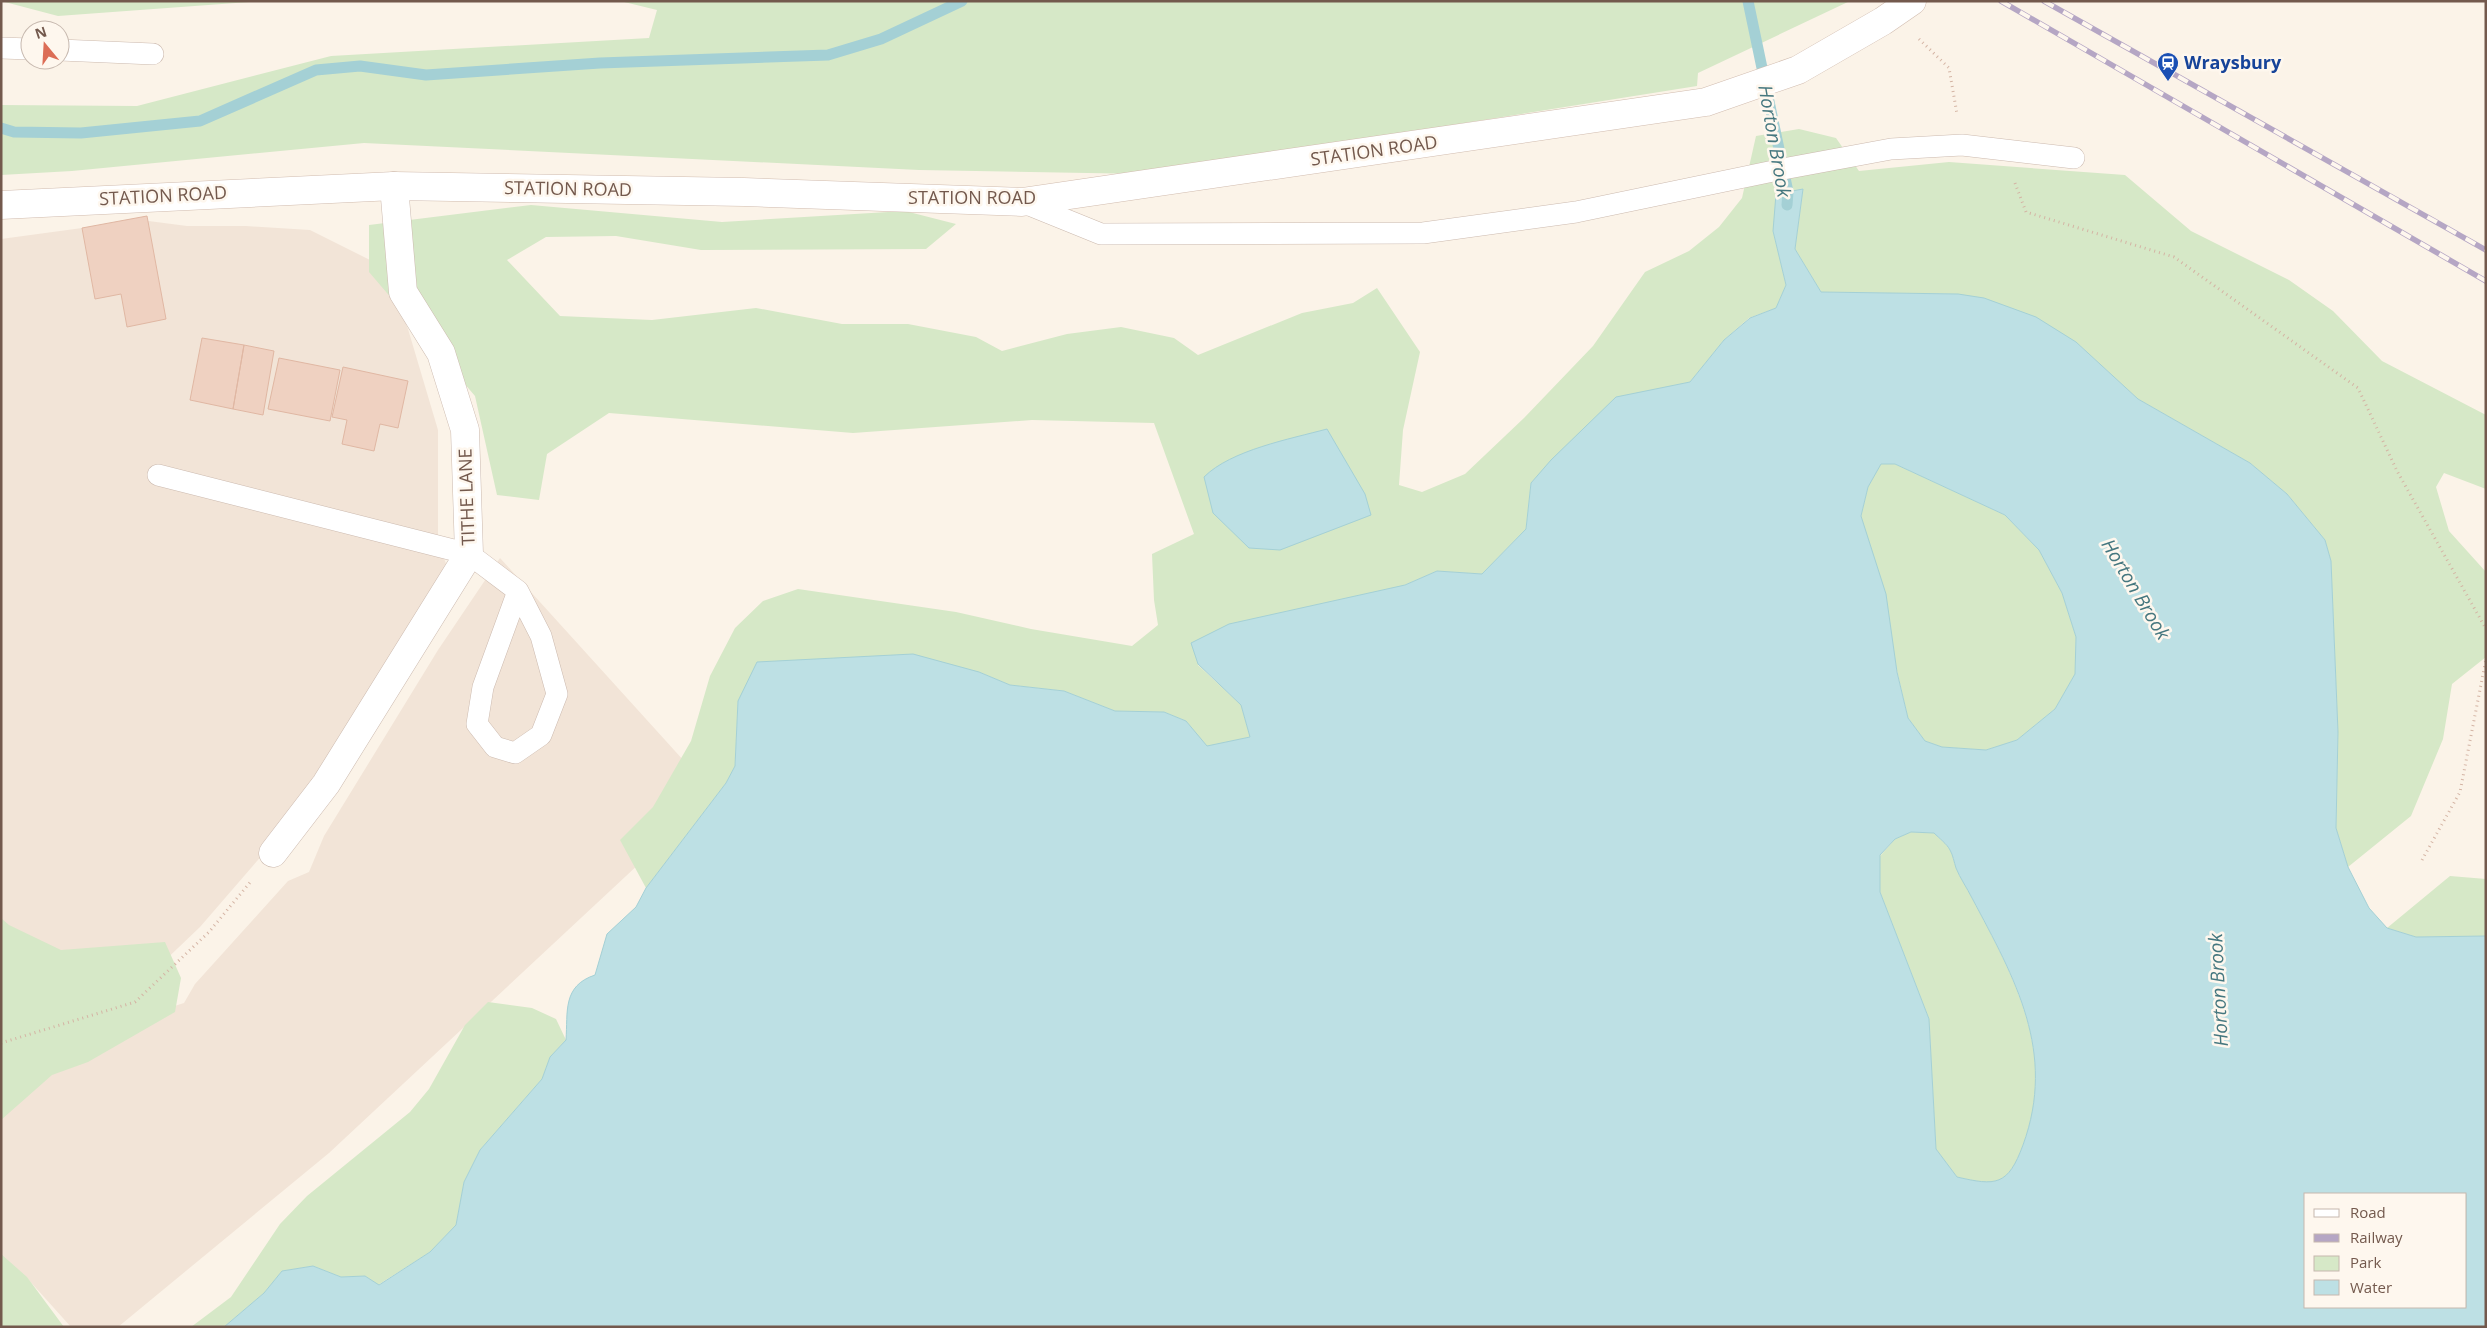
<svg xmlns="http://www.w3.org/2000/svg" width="2487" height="1328" font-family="'Open Sans',sans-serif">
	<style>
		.residential { fill: #f2e4d7 }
		.green { fill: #d6e8c7 }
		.water { fill: #bde0e4; stroke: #a4d0d5; fill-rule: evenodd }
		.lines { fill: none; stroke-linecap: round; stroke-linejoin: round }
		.stream { stroke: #a4d0d5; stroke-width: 11 }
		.building { fill: #efd1c1; stroke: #e0b7a3 }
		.lane-casing { stroke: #ccbaaf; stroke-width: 22 }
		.street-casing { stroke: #ccbaaf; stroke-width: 29 }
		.secondary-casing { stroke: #d1bcaf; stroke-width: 29 }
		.path { stroke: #d4b4a4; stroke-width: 3; stroke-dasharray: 1 4; stroke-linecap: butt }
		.lane { stroke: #fff; stroke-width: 21 }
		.street { stroke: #fff; stroke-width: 28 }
		.secondary { stroke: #fff; stroke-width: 28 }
		.rail-casing { stroke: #b5a6c4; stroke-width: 5.5 }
		.rail { stroke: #fef7ee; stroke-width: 4; stroke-dasharray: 11; stroke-linecap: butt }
		.labels { text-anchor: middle; stroke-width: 5; stroke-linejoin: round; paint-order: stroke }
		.transit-label { font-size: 18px; font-weight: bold; fill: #164399; stroke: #fef7ee; text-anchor: start }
		.street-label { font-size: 18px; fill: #73594d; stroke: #fef7ee }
		.water-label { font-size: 19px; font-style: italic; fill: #45777f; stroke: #fef7ee }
	</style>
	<rect width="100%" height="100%" fill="#fbf3e8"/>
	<!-- residential -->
	<path class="residential" d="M141,220L187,226H246L310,230L374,262L388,279L408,329L438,430V540L446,564L375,699L296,816L200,927L112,1011L143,1016L184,1003L195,984L288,881L309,872L324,836L438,650L500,558L714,794L329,1153L118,1327H71L27,1278L1,1299V239Z"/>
	<!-- green -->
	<path class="green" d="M1,1H263L58,16Z
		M620,1H1850L1698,73L1697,86L1145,174L919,170L364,143L72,171L1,175V105L137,106L331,56L649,38L657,10Z
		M1799,129L1836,138L1859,171L1949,162L2125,175L2191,231L2289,280L2333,311L2382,361L2486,415V489L2444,473L2436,487L2449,531L2486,572V657L2452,684L2443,739L2411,816L2348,867L2336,828L2338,732L2331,561L2325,540L2287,494L2250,463L2138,399L2076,342L1958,294L1821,292L1795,249L1803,189L1773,231L1786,285L1776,308L1749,318L1724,340L1690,382L1665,388L1565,448L1531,483L1526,529L1482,574L1437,571L1405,585L1198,665L1241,705L1250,737L1207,747L1186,721L1164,712L1115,711L1064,691L1010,685L979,672L738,701L735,766L726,783L646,888L620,840L653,807L691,741L710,676L735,628L763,601L798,589L956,612L1031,629L1132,646L1158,625L1154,600L1152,554L1194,534L1154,423L1032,420L853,433L609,413L547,454L539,500L497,495L475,396L369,272V225L531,205L722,222L905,211L956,224L926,249L701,250L616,236L546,237L507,260L560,316L652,320L756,308L842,324H908L976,337L1002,351L1067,334L1121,327L1174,338L1198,355L1302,313L1353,303L1377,288L1420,352L1403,430L1399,485L1422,492L1465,474L1524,418L1593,346L1645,272L1689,251L1719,227L1742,198L1756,136Z
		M1881,463L1895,464L2005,515L2039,550L2062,593L2076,637L2075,674L2055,709L2017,740L1986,750L1942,747L1925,741L1908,718L1861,516L1868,487Z
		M1911,832L1934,833C1939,838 1947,844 1950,850C1953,855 1954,862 1956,868C1960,878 1967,888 1972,898C2013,976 2057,1052 2024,1142C2009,1185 2000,1187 1957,1177L1936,1149L1929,1019L1880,892V856L1895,839Z
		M2450,876L2486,879V936L2416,937L2387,928Z
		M1,918L9,925L61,950L165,942L181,978L175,1012L88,1062L52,1075L1,1120Z
		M488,1002L532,1008L556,1019L566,1040L550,1057L542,1079L480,1150L464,1182L456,1225L430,1252L378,1285L365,1276L341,1277L313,1266L282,1271L264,1293L224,1327H191L231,1297L280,1224L307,1196L410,1112L429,1089L465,1025Z
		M1,1254L27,1277L64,1327H1Z"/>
	<!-- water -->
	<path class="water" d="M1803,189L1795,249L1821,292L1958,294L1984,298L2036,317L2076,342L2138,399L2250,463L2287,494L2325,540L2331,561L2338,732L2336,828L2348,867L2369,908L2387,928L2416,937L2486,936V1327H224L264,1293L282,1271L313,1266L341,1277L365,1276L379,1285L430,1252L456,1225L464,1182L480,1150L542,1079L550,1057L566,1040C568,1012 562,986 595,975L607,934L636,907L646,888L726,783L735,766L738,701L757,662L913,654L979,672L1010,685L1064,691L1115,711L1164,712L1186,721L1207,746L1250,737L1241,705L1198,664L1191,643L1229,624L1405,585L1437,571L1482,574L1526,529L1531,483L1551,460L1616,397L1690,382L1724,340L1750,318L1776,308L1786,285L1773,231L1776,194ZM1881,464H1895L2005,515L2039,550L2062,593L2076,637L2075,674L2055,709L2017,740L1986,750L1942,747L1925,741L1908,718L1897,672L1886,594L1861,516L1868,487ZM1911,832L1934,833C1939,838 1947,844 1950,850C1953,855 1954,862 1956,868C1960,878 1967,888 1972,898C2015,979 2057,1052 2023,1145C2008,1186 1996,1186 1957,1177L1936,1149L1929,1019L1880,892V855L1895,839ZM2306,1194H2466V1307H2306Z
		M1327,429L1365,494L1371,515L1280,550L1249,548L1213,513L1204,477C1231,450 1290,439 1327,429Z"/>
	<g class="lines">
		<!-- stream -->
		<path class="stream" d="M1748,1L1788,192L1787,205
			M1,128L14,132L81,133L200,121L316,70L360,66L426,75L600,63L828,55L881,39L962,1"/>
	</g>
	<!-- building -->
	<path class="building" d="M147,216L166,319L127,327L121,294L95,299L82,228Z
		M202,338L244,345L233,409L190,400Z
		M244,345L274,351L263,415L233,409Z
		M279,358L340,370L330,421L268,409Z
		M343,367L408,381L398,428L380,424L374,451L342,444L347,420L332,417Z"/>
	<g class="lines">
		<!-- lane casing -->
		<g class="lane-casing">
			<path id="lane" d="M1,48L30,49
				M60,50L153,54
				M1022,202L1101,234L1423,233L1576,212L1783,169L1891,149L1962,145L2074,158
				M158,475L469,554L518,591L541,636L557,694L541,735L515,753L495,747L477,724L483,687L518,591"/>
		</g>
		<!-- street casing -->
		<g class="street-casing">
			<path id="street" d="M273,853L326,784L469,554L465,430L441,353L403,292L394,186"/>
		</g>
		<!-- secondary casing -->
		<g class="secondary-casing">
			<path id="secondary" d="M1,205L394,186L744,192L1022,202L1706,102L1798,70L1883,21L1912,1"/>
		</g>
		<!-- path -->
		<path class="path" d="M1919,39L1949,68L1957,114
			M2015,183L2026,212L2174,257L2358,388L2397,471L2486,629
			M2422,860L2460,792L2486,659
			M1,1043L135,1002L209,932L252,880"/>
		<!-- lane -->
		<use href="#lane" class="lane"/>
		<!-- street -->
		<use href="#street" class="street"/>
		<!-- secondary -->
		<use href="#secondary" class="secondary"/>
		<!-- rail casing -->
		<g class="rail-casing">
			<path id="rail" d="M2001,1L2486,281
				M2044,1L2486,250"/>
		</g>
		<!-- rail -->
		<use href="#rail" class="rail"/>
	</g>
	<!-- icons -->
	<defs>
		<g id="station-pin" transform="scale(1.125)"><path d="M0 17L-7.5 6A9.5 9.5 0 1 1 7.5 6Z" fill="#1a4fb4" stroke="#fef7ee"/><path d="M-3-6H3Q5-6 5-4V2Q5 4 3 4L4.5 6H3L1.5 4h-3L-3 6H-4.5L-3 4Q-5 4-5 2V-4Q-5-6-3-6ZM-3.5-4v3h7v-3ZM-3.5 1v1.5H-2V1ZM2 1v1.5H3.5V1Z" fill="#fff"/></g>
	</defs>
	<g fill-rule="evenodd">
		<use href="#station-pin" x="2168" y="63"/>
	</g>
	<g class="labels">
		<!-- transit labels -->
		<g class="transit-label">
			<text x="2184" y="69">Wraysbury</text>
		</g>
		<!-- street labels -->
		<g class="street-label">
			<text transform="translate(1374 151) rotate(-8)" y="6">STATION ROAD</text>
			<text transform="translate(568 189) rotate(1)" y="6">STATION ROAD</text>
			<text transform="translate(163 196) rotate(-3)" y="6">STATION ROAD</text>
			<text x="972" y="204">STATION ROAD</text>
			<text transform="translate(467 497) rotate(-92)" y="6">TITHE LANE</text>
		</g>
		<!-- water labels -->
		<g class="water-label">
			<text transform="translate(1775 141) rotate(80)" y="7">Horton Brook</text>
			<text transform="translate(2136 589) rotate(59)" y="7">Horton Brook</text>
			<text transform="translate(2218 990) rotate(-93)" y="7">Horton Brook</text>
		</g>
	</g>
	<!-- border -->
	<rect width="2487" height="1328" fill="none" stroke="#73594d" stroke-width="5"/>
	<!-- legend -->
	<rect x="2304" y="1193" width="162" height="115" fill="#fef7ee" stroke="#c6b8ae"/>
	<rect x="2314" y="1209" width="25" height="8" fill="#ffffff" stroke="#c6b8ae"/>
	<text x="2350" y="1218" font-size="15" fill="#73594d">Road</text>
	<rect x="2314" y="1234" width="25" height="8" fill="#b5a6c4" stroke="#c6b8ae"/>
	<text x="2350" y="1243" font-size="15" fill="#73594d">Railway</text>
	<rect x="2314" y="1256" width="25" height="15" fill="#d6e8c7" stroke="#c6b8ae"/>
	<text x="2350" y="1268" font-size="15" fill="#73594d">Park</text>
	<rect x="2314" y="1280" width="25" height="15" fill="#bde0e4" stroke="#c6b8ae"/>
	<text x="2350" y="1293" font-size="15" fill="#73594d">Water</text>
	<!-- north arrow -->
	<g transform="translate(45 45) rotate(342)"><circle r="24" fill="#fef7ee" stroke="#c6b8ae"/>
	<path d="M0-4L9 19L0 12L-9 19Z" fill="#dc6d56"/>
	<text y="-8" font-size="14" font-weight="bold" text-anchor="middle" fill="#73594d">N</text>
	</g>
</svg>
